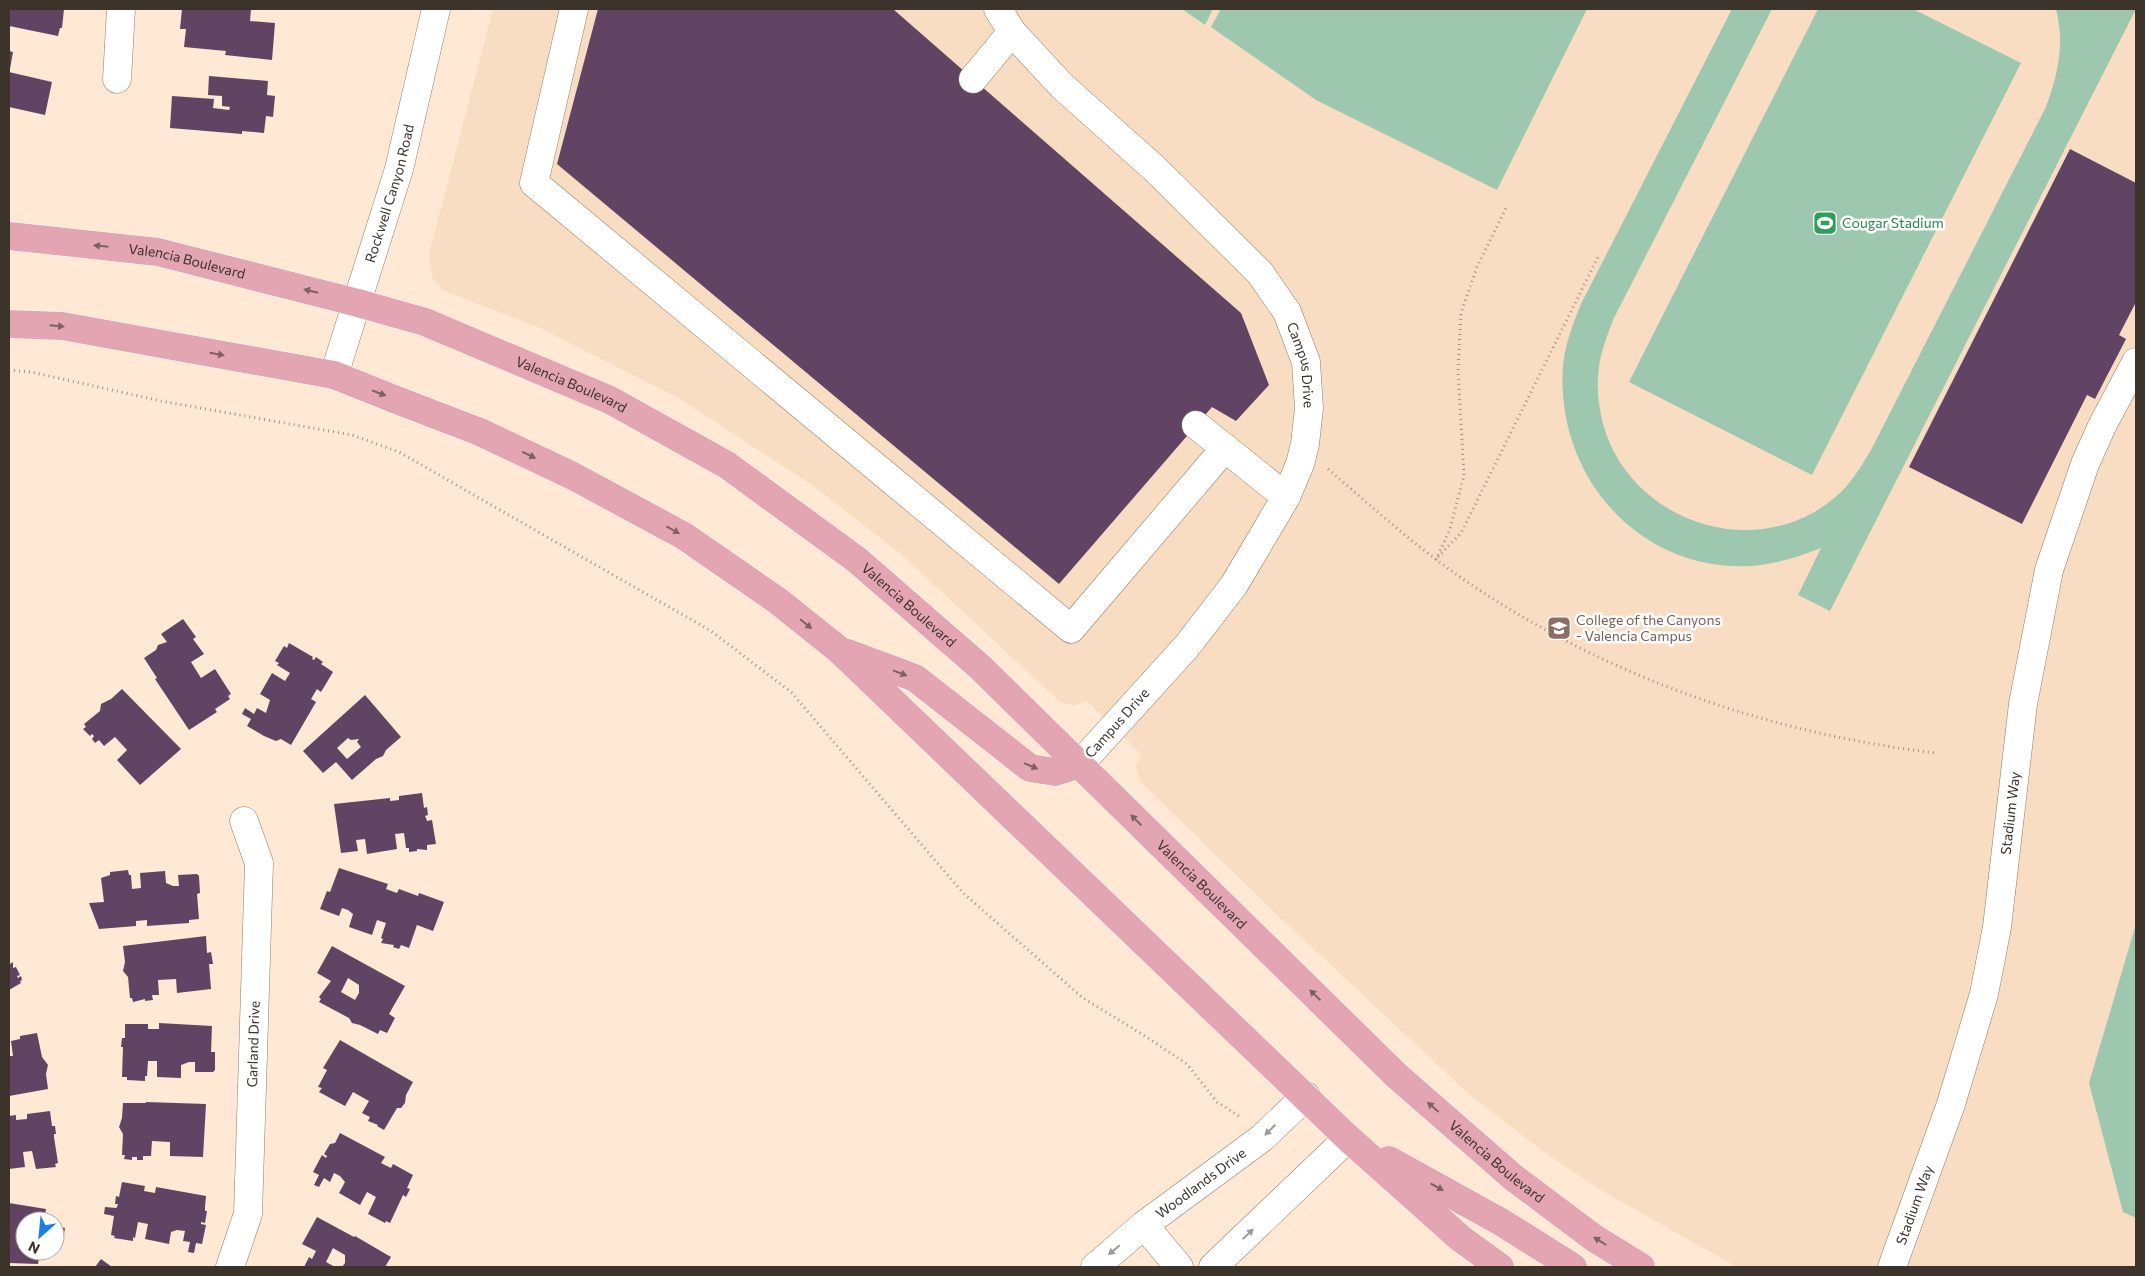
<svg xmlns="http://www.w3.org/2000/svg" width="2145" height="1276" font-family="Commissioner,sans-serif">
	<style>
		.built { fill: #f8ddc3 }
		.grass { fill: #9ec7af }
		.building { fill: #614464; fill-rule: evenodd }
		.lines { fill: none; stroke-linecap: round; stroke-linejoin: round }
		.minor-casing { stroke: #8f7b69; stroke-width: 29 }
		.major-casing { stroke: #fff; stroke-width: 29 }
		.path { stroke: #a19183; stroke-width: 3; stroke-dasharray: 1 4; stroke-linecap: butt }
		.minor { stroke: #fff; stroke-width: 28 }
		.major { stroke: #e3a5b1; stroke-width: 28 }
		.oneway { fill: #7f6161 }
		.oneway2 { fill: #9e9995 }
		.labels { text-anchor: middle; stroke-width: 5; stroke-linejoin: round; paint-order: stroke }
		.street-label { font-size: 14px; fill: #3c332b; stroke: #fff }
		.leisure-label { font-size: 14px; fill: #27864d; stroke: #fff; text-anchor: start }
		.education-label { font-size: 14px; fill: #785e54; stroke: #fff; text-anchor: start }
	</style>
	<rect width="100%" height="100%" fill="#ffe8d4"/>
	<!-- built -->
	<path class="built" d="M493,9H2136V1267H1737L1604,1192L1545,1153L1470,1095L1273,911L1140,781L1136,767L1141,754L1087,701L1074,706L1060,702L903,556L812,485L677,397L538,327L442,290L432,277L429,254Z"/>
	<!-- grass -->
	<path class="grass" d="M1182,9H1213L1205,25Z
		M1221,9H1587L1497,190L1316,100L1211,27Z
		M1732,9H1772L1613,320C1607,336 1601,351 1599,367C1595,395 1601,427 1614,452C1658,534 1772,558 1841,492C1853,480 1861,466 1870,452L2045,109C2058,76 2065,43 2056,9H2093L2094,11L2095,9H2136L1830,611L1798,595L1821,548C1799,557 1776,564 1751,566C1638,572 1555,475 1563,366C1565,344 1573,324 1581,304Z
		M1818,9H1913L2021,63L1812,475L1629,382Z
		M2136,924V1218L2123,1212L2089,1083Z"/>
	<!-- building -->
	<path class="building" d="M9,9H64L62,28H60L58,36L9,26Z
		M182,9H251L250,21L275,23L272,60L225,55L226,51L184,47L186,29H180Z
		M598,9H893L1241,313L1269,385L1236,421L1212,407L1059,584L557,164Z
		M9,51L13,52L10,69H9Z
		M9,72L52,82L45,115L9,107Z
		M209,76L268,81L267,95L275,96L273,117L266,116L264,133L242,131V134L170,128L172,96L214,99L213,108L229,110L230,107L222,106V96L208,95Z
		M2070,149L2136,183V302L2119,335L2126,339L2095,399L2087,395L2022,524L1909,467Z
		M183,619L196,637L193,639L204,654L191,662L201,678L215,669L231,694L228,696L230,699L215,709L217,712L189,730L155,679L157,678L144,658L156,650L158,645L167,642L161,634Z
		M289,643L313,657L312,659L314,660L316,657L323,662L321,664L333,672L321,692L317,689L311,699L316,702L291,745L281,739L276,741L264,736L247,726L251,719L242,714L245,708L254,714L257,708L266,713L270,700L260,694L272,673L285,681L290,673L277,665L279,663L275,661L284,646L287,648Z
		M122,689L181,749L140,785L117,760L127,750L115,737L104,746L99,740L95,743L92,739L94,736L92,734L90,736L83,729L86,727L84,724L100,711L101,704L111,699Z
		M365,695L401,737L386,750L383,756L376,759L352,780L336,762L323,773L303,751ZM348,738L351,740L359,739L357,742L361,747L347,759L337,748Z
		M422,793L424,808L427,807L428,815L425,816L426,818L427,821L432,820L436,844L427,845V850L417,849V851L409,852V848H406L404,833L395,834L397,849L367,854L365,839L356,840L358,851L341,853L334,804L390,798V801L399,800V796Z
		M339,868L388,884L386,889L397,893L399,889L418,896L419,893L444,902L433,931L417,925L409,948L401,945L399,949L393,947L394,945L381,943L383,939L381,938L386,923L377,920L372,935L349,927L353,914L348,910L342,908L339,916L320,909L327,891L330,892Z
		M128,870L129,875H131L132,889L141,888L140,873L165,871L166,883L173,886H179L178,875L197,874L199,876L200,893L197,894L199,919L189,920V923L147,926V920L136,921V926L99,929L89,903L104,902L101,878L110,875V872Z
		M206,936L207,953L211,952L213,964H209L211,989L177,993L176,979L158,980L159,995H152L153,1000L145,1001V999L133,1002L132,998H130L128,977L123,971L125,962L123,946Z
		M332,946L405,986L389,1014L395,1018L387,1033L380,1030L378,1034L360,1025L352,1023L349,1018L319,1002L321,999L319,997L331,981L317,973ZM348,978L359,985V993L355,1000L341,992Z
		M9,961L10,964L13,962V968L16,967L20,975L17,976L18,978L21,976L22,980L20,981L21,983L9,990Z
		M159,1023L212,1026L211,1052H215V1070L213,1072H195V1062H189L181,1065V1078L157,1077V1061H148L147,1076H145V1081L127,1080V1077H122L123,1047H121L122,1038H125V1024H148V1029H159Z
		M37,1033L42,1057L48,1065L46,1074L48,1089L9,1096V1056H13L11,1041L20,1039V1036Z
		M340,1040L413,1082L406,1095L405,1103L401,1108H397L384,1130L377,1126L378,1125L368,1121L370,1117L362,1113L369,1101L353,1092L345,1106L319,1092L322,1088L318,1087L327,1070L323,1068Z
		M146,1102L206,1104L203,1157L170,1156V1142L152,1141L151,1156H143V1160H137V1157H132V1160L124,1159L125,1155H122L123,1134L119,1127L122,1118L123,1103H146Z
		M50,1111L52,1126H55L56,1134H54V1137L58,1163L55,1164L56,1167L36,1169L32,1151L23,1152L25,1167L9,1169V1116L16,1115V1120L27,1119V1114Z
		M340,1133L385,1157L381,1163L391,1168L393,1164L413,1175L407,1188L410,1189L406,1197L403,1195L390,1223L386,1221L385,1223L368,1214L376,1197L367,1192L360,1205L339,1193L345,1182L340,1176L334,1173L330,1182L324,1178L319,1187L314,1185L319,1175L313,1172L322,1155L326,1158L327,1156L324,1154L330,1144L335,1143Z
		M122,1182L145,1186L144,1191L155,1193L156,1187L206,1196L205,1207V1211H207L205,1223L201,1222V1224L206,1225L202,1244L196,1243L194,1253L188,1252L190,1242L183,1241L185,1231L177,1230L171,1232L169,1244L145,1239L148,1224L138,1222L135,1238L133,1237V1241L114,1238L115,1236L111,1235L114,1216L104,1214L105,1207L116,1208L117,1207L118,1204H115L116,1196L119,1197Z
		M9,1203L46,1209L44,1221H25V1251H40L38,1264L9,1263Z
		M317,1217L354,1237L355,1236L391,1257L385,1267H342L345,1263V1255L333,1248L326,1262L335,1267H304L309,1257L312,1259L316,1251L302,1244Z
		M55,1226L65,1228L62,1246L55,1245Z
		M101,1259L112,1267H95Z"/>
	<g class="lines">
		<!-- minor casing -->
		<g class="minor-casing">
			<g id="minor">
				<path d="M574,9L534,183L1071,629L1225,448L1286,497"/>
				<path id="s1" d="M998,9L1012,32L1062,86L1155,169L1260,273L1287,312L1306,362L1309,408L1305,444L1300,464L1286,497L1234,585L1187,646L1080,764"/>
				<path d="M117,79L121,9"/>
				<path d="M973,79L1012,32"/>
				<path id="s2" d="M334,375L399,169L436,9"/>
				<path d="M1196,425L1225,448"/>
				<path d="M1144,1225L1179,1267"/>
				<path id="s3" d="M230,1267L248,1214L259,863L244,821"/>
				<path id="s4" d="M1095,1267L1144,1225L1262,1138L1306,1096"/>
				<path d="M1213,1267L1348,1138"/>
				<path id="s5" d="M1892,1267L1951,1104L1984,994L1997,927L2023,704L2049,570L2085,464L2102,426L2136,362"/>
			</g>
		</g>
		<!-- major casing -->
		<g class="major-casing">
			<g id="major">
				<path id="s6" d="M9,236L158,252L358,303L425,322L610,400L727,465L857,560L980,667L1397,1076L1514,1178L1594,1238L1641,1267"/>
				<path d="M9,324L62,326L334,375L394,399L480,432L573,476L684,536L778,601L838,649L1348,1138L1460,1238L1500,1267"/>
				<path d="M848,653L915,678L1030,768L1055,772L1080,764"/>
				<path d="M1389,1160L1501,1222L1573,1267"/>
			</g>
		</g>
		<!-- path -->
		<path class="path" d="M9,370L31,372L161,401L352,435L399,452L711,631L791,692L963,893L1083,998L1145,1036L1187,1064L1217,1102L1239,1116
			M1328,469C1372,507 1415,546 1463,579C1604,676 1767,733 1936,753
			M1438,557L1461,533L1599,255
			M1436,560L1450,529L1464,475L1458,370L1461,313L1477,267L1507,206"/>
		<!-- minor -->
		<use href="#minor" class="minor"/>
		<!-- major -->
		<use href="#major" class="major"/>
	</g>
	<!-- one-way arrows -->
	<defs><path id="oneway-solid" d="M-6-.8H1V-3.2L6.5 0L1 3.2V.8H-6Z" transform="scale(1.25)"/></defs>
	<g class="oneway">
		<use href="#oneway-solid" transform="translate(101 246) rotate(-174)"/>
		<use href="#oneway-solid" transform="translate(311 291) rotate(-166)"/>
		<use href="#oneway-solid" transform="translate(57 326) rotate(5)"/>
		<use href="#oneway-solid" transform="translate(217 354) rotate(10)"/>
		<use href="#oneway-solid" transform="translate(379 393) rotate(21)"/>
		<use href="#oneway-solid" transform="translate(529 455) rotate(25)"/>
		<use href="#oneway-solid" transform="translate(673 530) rotate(29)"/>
		<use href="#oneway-solid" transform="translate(806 624) rotate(39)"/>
		<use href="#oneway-solid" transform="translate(900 673) rotate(21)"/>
		<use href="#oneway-solid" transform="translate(1031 766) rotate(23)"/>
		<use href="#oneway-solid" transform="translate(1136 820) rotate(-136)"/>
		<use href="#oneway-solid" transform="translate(1315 995) rotate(-136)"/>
		<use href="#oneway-solid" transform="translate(1433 1107) rotate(-139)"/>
		<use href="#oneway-solid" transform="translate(1437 1187) rotate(29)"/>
		<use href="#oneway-solid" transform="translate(1600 1241) rotate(-148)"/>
	</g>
	<g class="oneway2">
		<use href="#oneway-solid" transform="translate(1270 1130) rotate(136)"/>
		<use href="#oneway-solid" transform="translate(1248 1234) rotate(-43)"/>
		<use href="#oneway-solid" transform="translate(1114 1250) rotate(140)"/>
	</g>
	<!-- icons -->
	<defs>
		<g id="stadium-square" transform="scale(1.25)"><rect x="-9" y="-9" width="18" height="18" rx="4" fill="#2e9e5b" stroke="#fff"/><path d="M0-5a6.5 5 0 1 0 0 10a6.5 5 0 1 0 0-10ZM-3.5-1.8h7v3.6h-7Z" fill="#fff"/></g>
		<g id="university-square" transform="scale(1.25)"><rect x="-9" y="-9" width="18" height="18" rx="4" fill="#8d6e63" stroke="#fff"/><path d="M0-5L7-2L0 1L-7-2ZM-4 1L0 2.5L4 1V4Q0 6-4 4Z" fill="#fff"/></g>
	</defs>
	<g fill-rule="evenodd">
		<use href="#stadium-square" x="1825" y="223"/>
		<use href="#university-square" x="1559" y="628"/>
	</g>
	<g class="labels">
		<!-- street labels -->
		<g class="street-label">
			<text dy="5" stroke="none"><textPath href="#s2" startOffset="190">Rockwell Canyon Road</textPath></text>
			<text dy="5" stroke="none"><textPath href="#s6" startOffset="180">Valencia Boulevard</textPath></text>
			<text dy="5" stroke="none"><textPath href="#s1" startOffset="476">Campus Drive</textPath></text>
			<text dy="5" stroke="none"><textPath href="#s6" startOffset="585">Valencia Boulevard</textPath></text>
			<text dy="5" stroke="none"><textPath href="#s6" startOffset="990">Valencia Boulevard</textPath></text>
			<text transform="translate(1117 723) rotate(-48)" y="5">Campus Drive</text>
			<text dy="5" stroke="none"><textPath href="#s5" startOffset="471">Stadium Way</textPath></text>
			<text dy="5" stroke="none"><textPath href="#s6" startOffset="1395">Valencia Boulevard</textPath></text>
			<text dy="5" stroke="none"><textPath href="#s3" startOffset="226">Garland Drive</textPath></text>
			<text dy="5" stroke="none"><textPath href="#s6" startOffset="1800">Valencia Boulevard</textPath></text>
			<text dy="5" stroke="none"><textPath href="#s4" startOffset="135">Woodlands Drive</textPath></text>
			<text dy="5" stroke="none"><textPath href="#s5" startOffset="66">Stadium Way</textPath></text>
		</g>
		<!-- leisure labels -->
		<g class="leisure-label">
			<text x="1842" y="228">Cougar Stadium</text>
		</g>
		<!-- education labels -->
		<g class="education-label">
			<text x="1576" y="625">College of the Canyons<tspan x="1576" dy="16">- Valencia Campus</tspan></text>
		</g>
	</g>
	<!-- border -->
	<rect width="2145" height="1276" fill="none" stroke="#3c332b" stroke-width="20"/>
	<!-- north arrow -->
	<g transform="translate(40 1236) rotate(207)"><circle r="24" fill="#ffffff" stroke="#b1adaa"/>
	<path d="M0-4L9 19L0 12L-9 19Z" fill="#1c7ee7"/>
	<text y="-8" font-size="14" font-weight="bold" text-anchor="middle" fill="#3c332b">N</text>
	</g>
</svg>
